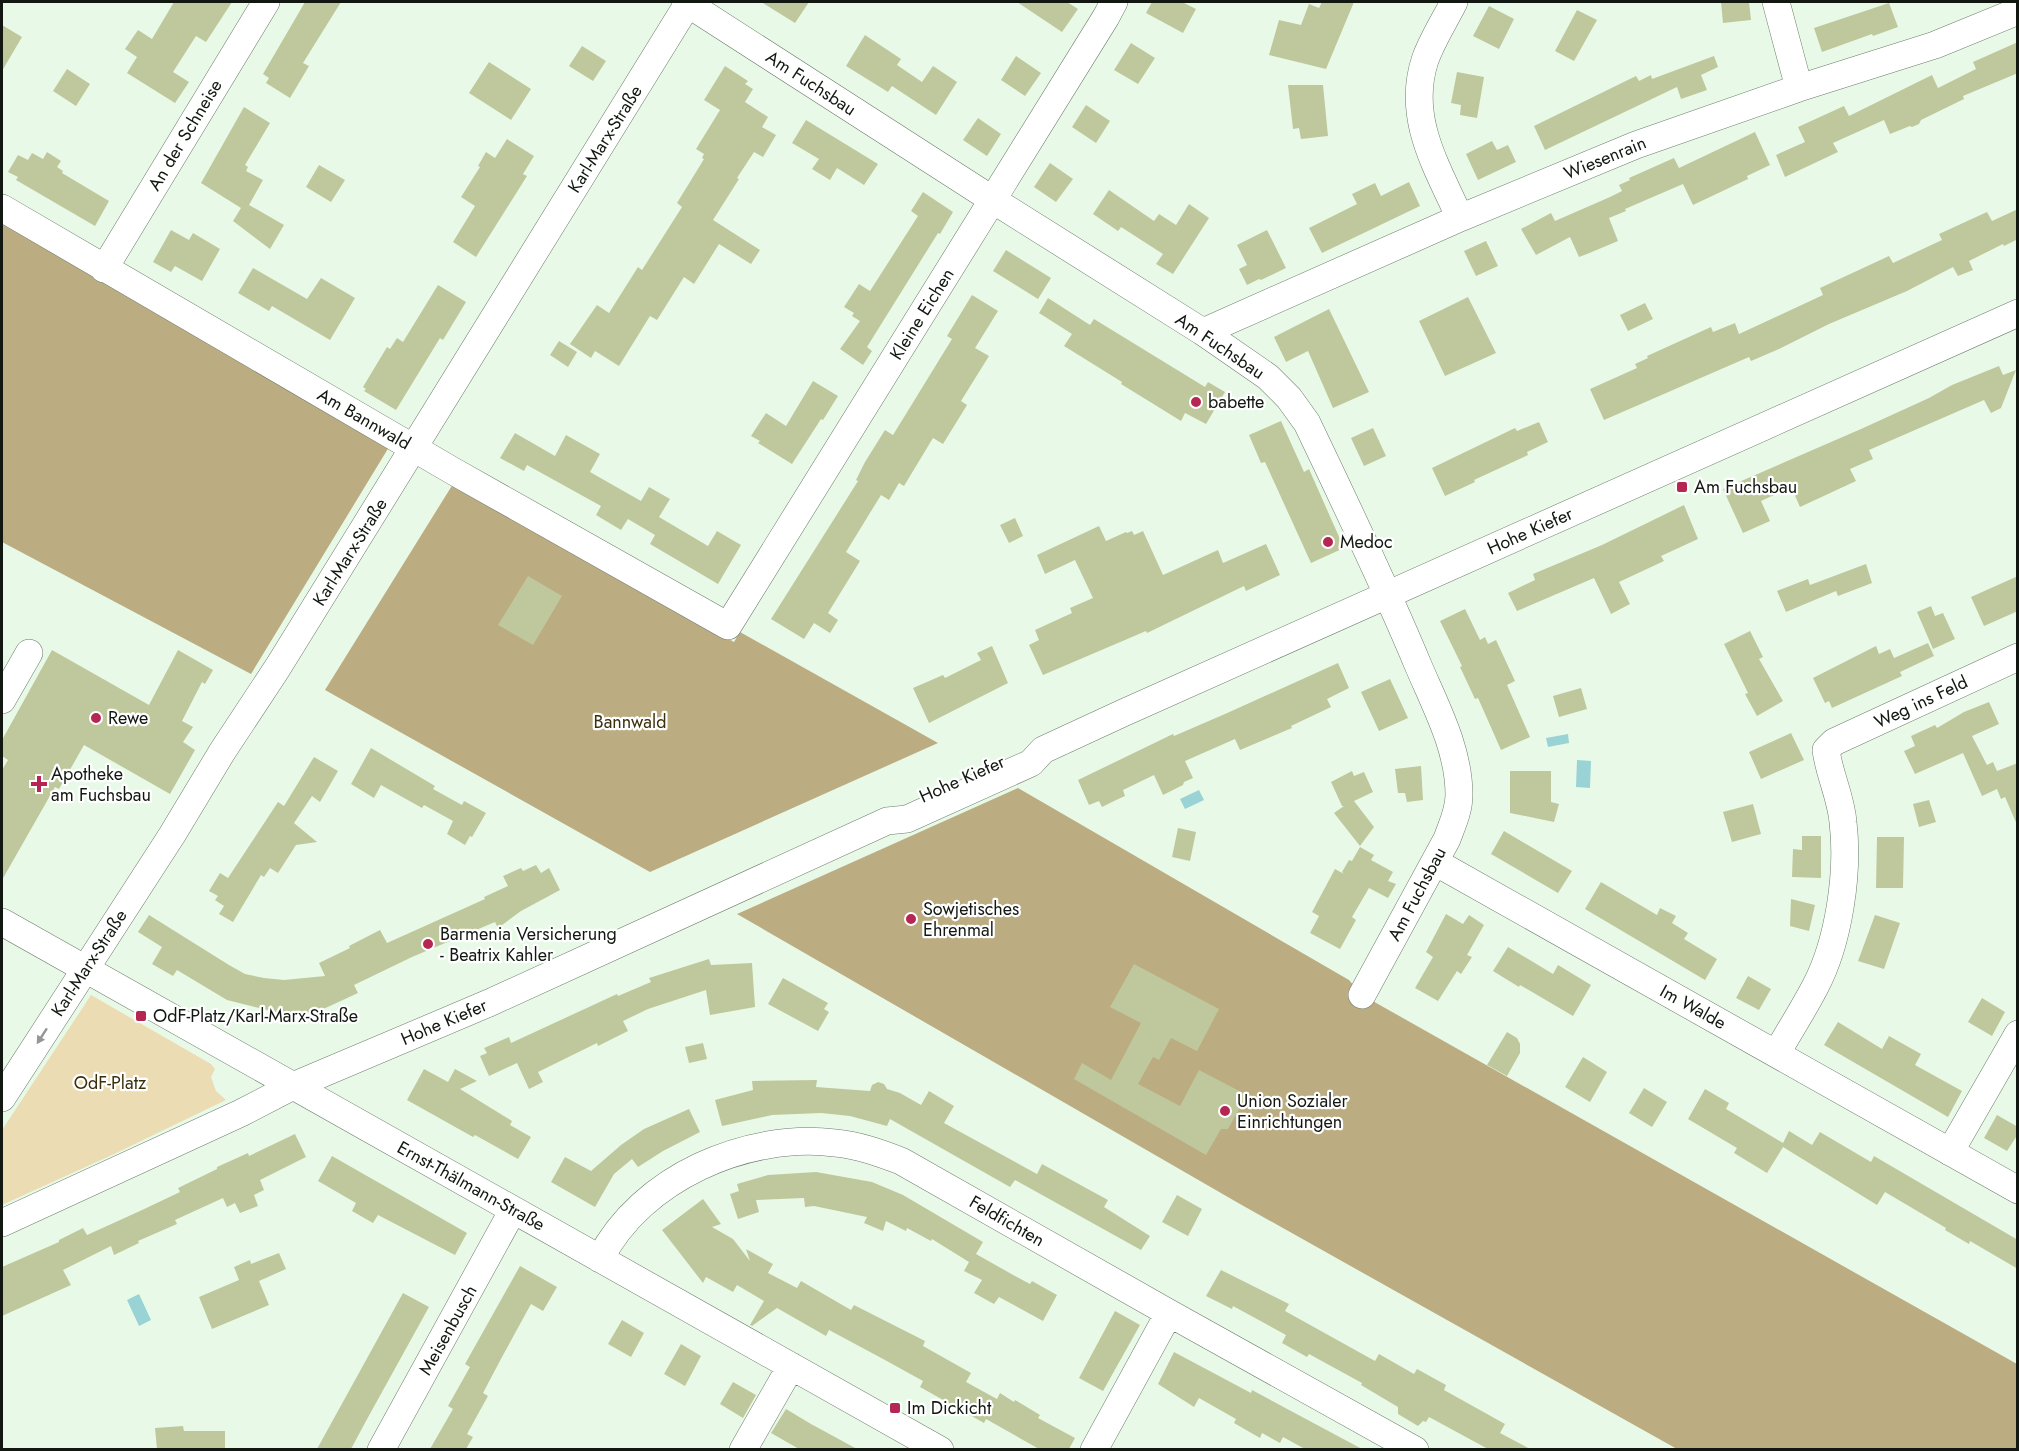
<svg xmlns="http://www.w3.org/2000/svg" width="2019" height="1451" font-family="Jost,sans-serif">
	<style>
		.green { fill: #ecdcb3 }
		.forest { fill: #bbac82 }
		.water { fill: #99d3d5 }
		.building { fill: #bfc89c }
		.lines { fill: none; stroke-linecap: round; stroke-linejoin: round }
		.minor-casing { stroke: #6c7c6b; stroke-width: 28 }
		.minor { stroke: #fff; stroke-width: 27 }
		.oneway { fill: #949794 }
		.poi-dot { fill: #b62653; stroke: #fff; stroke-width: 2 }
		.labels { text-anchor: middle; stroke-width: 4.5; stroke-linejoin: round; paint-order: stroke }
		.street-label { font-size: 18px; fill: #121811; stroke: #fff }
		.poi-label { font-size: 18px; fill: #121811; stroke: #fff; text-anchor: start }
		.park-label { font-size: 18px; fill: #3c300c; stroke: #fff }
	</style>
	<rect width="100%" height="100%" fill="#e8fae7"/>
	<!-- green -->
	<path class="green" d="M91,995L211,1064L215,1069L211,1077L216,1091L226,1100L112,1155L2,1205V1130Z"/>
	<!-- forest -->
	<path class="forest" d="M2,223L389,447L251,674L2,542Z
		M453,484L734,642L740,632L938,743L650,872L325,690Z
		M1018,788L1349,980L1362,995L2017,1364V1449H1677L1240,1204L737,914Z"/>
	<!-- water -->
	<path class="water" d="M1568,734L1569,743L1548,747L1546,738Z
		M1577,760L1591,761L1590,788L1576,787Z
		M1199,790L1204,800L1185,809L1180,799Z
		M139,1294L151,1320L139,1326L127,1300Z"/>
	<!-- building -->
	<path class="building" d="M174,2H232L206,42L196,36L173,72L189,82L175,103L127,73L137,57L125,49L138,30L152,39Z
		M305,2H341L303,63L309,66L290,98L266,83L269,78L263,74Z
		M761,2H809L795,23Z
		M1017,2H1067L1078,9L1062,32Z
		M1152,2H1182L1196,9L1183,33L1146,13Z
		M1322,2H1354L1326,69L1269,55L1279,20L1301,25L1309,4L1319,8Z
		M1721,2H1749L1751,20L1723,23Z
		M1889,3L1898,27L1873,36L1872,34L1822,52L1814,28Z
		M1489,6L1514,19L1499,49L1473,36Z
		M1577,10L1597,20L1574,61L1555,51Z
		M2,25L22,37L2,71Z
		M865,35L901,59L897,65L922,82L933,66L957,82L936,115L892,86L888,92L846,66Z
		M2018,42V73L1963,96L1964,99L1921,120L1919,124L1912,127L1910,126L1890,134L1884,120L1833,143L1838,152L1785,177L1776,155L1805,142L1798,127L1844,106L1849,116L1932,75L1938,88L1976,69L1973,62Z
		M1131,43L1155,58L1138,84L1114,70Z
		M582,46L606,61L593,81L569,66Z
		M1016,56L1041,73L1025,96L1001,80Z
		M1714,56L1718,67L1701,75L1707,90L1681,99L1677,87L1545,150L1534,126L1636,76L1639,81L1651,75L1652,79Z
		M489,62L531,89L511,120L469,93Z
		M725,66L748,81L745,84L753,89L745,102L768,117L762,127L776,135L763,157L754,152L737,178L739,179L713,220L760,250L751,264L719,244L694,284L684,277L657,320L650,316L619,366L595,351L591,358L570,344L597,305L609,313L638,267L642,270L682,207L677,203L704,159L702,158L704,154L696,149L720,110L704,100Z
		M67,69L90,84L76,106L53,91Z
		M1457,72L1484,77L1477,118L1460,115L1461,105L1451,103Z
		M1288,85H1323L1328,136L1301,139L1299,128L1293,129Z
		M1086,105L1110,121L1096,143L1072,127Z
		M244,107L270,123L245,165L248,167L246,171L263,180L249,205L284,225L270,249L233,221L241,208L201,183Z
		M978,118L1001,134L987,156L963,140Z
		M806,120L878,164L864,185L837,168L830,180L812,169L819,159L792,143Z
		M1755,132L1770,165L1747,176L1748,179L1693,205L1683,184L1625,209L1626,211L1609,218L1618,241L1587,254L1579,257L1570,237L1536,255L1521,229L1551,213L1555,221L1610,197L1622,191L1619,185L1630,180L1629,178L1674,158L1679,168Z
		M507,139L534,156L523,174L527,176L476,257L453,242L475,206L461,197L480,167L478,166L486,152L495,158Z
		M1492,141L1497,150L1508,145L1516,162L1478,180L1466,154Z
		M47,152L61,161L57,167L63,171L62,173L109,201L95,226L16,180L18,177L8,172L18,155L28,160L32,153L43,159Z
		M1050,163L1073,179L1056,202L1034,187Z
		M319,165L345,180L331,202L306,187Z
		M1409,182L1420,206L1322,253L1309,228L1357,204L1352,194L1375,183L1381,196Z
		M1109,190L1154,221L1159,214L1176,225L1189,204L1209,218L1173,274L1156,264L1163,254L1121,227L1118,231L1093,214Z
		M923,192L953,212L940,234L938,233L867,347L872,351L863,365L840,349L860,321L852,316L854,313L844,307L859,284L870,291L918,216L911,211Z
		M2018,209V239L2004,246L2003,244L1969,261L1973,270L1958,276L1953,267L1907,291L1829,324L1779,349L1751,361L1749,357L1604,420L1590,389L1637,368L1635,364L1648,358L1647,356L1711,327L1713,332L1735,323L1739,334L1823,295L1820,288L1889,256L1893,263L1942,240L1939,234L1987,212L1992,221Z
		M171,230L189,240L193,233L220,249L202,281L175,266L171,272L153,262Z
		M1267,230L1286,268L1261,280L1259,279L1247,285L1239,269L1247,265L1237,245Z
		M1486,241L1498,266L1476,276L1464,251Z
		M1006,250L1051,278L1038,299L993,271Z
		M253,268L307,299L321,278L355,298L330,340L272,306L269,311L238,293Z
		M438,285L466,302L443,340L440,338L396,410L364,391L366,389L363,387L387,347L390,349L397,338L403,342Z
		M972,295L998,311L975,348L989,356L961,401L967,405L943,444L933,438L904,486L899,483L889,500L881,495L846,552L860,561L828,613L838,620L830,633L814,623L804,639L771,619L858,481L856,480L865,462L885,430L893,435L952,339L947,336Z
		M1468,297L1496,353L1445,376L1419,321Z
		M1048,298L1090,325L1094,319L1205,387L1208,382L1225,392L1206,424L1185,413L1181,421L1121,384L1122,382L1064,346L1072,334L1039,313Z
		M1645,303L1653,319L1628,331L1620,315Z
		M1329,309L1369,392L1333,408L1308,351L1286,362L1274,337Z
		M559,341L577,352L568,367L550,355Z
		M1999,366L2003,375L2016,370L2001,408L1991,413L1984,400L1869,450L1873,459L1850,469L1856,481L1800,507L1793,491L1791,492L1789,488L1761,501L1770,521L1743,533L1723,489L1861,429L1929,398L1952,385Z
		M813,381L838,396L823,420L821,419L792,464L758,443L760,441L751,436L766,413L786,426Z
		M1281,421L1304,472L1309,469L1344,548L1311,563L1265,462L1261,463L1249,435Z
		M1539,422L1548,442L1527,452L1528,455L1474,480L1475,482L1445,496L1432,468L1515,428L1517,431Z
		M1373,428L1386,456L1364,466L1351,438Z
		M515,433L555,456L566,435L600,454L590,472L641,501L649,487L670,499L659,517L708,546L717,531L741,545L718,584L650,544L655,535L628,519L621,530L596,515L601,506L527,465L524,471L500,458Z
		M1684,505L1698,539L1661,556L1664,561L1619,582L1630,604L1611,614L1594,578L1517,611L1508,593L1535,580L1533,574L1602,545Z
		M1015,518L1023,536L1009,543L1000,525Z
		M1099,526L1106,541L1126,532L1127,533L1132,531L1134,535L1143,531L1163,575L1218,550L1223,563L1266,544L1280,575L1246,591L1244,586L1147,633L1146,631L1043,675L1029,645L1039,640L1035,630L1072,613L1070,608L1093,598L1075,560L1045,574L1037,555Z
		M1866,564L1872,583L1838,596L1836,591L1786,612L1777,591L1808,579L1810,585Z
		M528,576L562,596L533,645L498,625Z
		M2018,576V611L1984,626L1971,597Z
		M1931,606L1935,616L1943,613L1955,639L1933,649L1917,612Z
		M1465,609L1480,640L1485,637L1488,644L1496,640L1515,681L1507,685L1530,737L1501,750L1478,698L1475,699L1460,667L1462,666L1440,621Z
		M1750,631L1763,657L1759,659L1783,701L1757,716L1745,694L1748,693L1724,644Z
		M1928,643L1934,656L1900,672L1902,676L1832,708L1829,701L1825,703L1813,678L1876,646L1879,654L1890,649L1894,658Z
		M992,646L1008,683L929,723L913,688L943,675L945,678L981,660L977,653Z
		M52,650L149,705L178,650L213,670L205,684L202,682L182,721L193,727L183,742L195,750L170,794L84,745L59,789L55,787L2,880V770L8,760L2,756V740Z
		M1338,663L1349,688L1327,699L1331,707L1291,726L1292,728L1240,750L1235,739L1185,761L1193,778L1184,782L1183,785L1163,795L1154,775L1123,790L1125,796L1114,801L1102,807L1099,801L1089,805L1078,780L1173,734L1174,736L1225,714Z
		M1390,679L1408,718L1379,731L1361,692Z
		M1581,688L1587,709L1559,717L1553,696Z
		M1989,702L1999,724L1972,736L1987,765L1993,762L1997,771L2018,763V827L2005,797L2001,799L1997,789L1982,796L1963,753L1915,774L1904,751L1915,746L1911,736L1935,725L1937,728L1964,712Z
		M1791,733L1804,760L1761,779L1749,752Z
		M371,748L435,786L433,789L462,805L464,801L486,813L472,837L470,836L465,845L447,834L453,821L424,805L422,808L381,785L374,798L351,784Z
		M314,757L338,771L320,802L312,796L294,823L317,842L296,845L278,873L270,868L264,877L261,875L233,922L219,914L224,906L215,900L218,896L209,891L220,873L228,878L278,802L284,806Z
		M1421,766L1423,800L1407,802L1405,793H1398L1395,769Z
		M1352,771L1354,776L1364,772L1373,792L1354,801L1374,827L1360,846L1334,813L1344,806H1342L1331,782Z
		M1510,771H1551V802L1559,804L1554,822L1510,813Z
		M1929,800L1936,822L1919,827L1913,804Z
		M1753,804L1761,834L1732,842L1723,812Z
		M1178,828L1196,832L1190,861L1172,857Z
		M1504,831L1572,871L1558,893L1491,854Z
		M1802,836H1821V878L1792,877L1793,849L1802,850Z
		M1877,837H1904L1903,888H1876Z
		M1360,847L1374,855L1371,860L1393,872L1388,881L1396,884L1388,898L1369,888L1352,917L1356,920L1340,949L1310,933L1319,916L1312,912L1335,869L1344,874L1342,872L1349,860L1352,861Z
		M536,865L541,873L549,868L560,890L521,911L498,928L495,922L412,957L354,985L358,993L319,1011L291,1016L227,1000L177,970L173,976L152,964L162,947L138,932L149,915L229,965L245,974L264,978L284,980L325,976L319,963L350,948L349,946L380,930L387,943L485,899L484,897L508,886L503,876L521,868L523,871Z
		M1601,882L1657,915L1660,908L1676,916L1672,923L1688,933L1684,939L1717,959L1705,980L1585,909Z
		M1791,899L1815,905L1809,931L1790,926Z
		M1446,914L1463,924L1469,915L1484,925L1467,955L1472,957L1461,974L1457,971L1438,1001L1415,988L1433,957L1426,952Z
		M1875,915L1900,923L1884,969L1858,961Z
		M1508,947L1553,974L1558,965L1591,985L1573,1016L1520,985L1519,987L1493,971Z
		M709,959L711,965L752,963L755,1007L710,1015L706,990L648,1009L623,1021L628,1031L598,1046L597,1043L538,1072L543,1082L529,1089L517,1063L489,1076L480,1056L487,1053L484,1048L509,1037L511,1043L617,994L618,996L651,982L649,978Z
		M1134,964L1219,1009L1197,1051L1171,1038L1159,1060L1153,1057L1138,1084L1180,1106L1199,1070L1247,1095L1228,1129H1221L1206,1155L1074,1079L1082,1063L1111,1080L1141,1023L1110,1007Z
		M1748,976L1771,989L1759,1010L1736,998Z
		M783,978L828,1003L824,1009L829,1012L818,1031L768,1004Z
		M1982,998L2005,1012L1992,1036L1968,1022Z
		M1838,1022L1882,1049L1889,1036L1921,1054L1915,1065L1962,1091L1948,1117L1824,1045Z
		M1507,1032L1517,1038L1520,1044V1053L1507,1076L1487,1065Z
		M703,1043L707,1059L689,1063L685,1047Z
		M1583,1057L1607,1072L1590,1102L1565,1087Z
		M424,1069L448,1082L455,1069L477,1081L460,1089L512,1121L510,1125L531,1137L518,1159L475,1135L473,1137L407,1100Z
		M817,1080L816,1087L870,1091L872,1085L878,1082L884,1084L887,1089L900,1093L921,1105L929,1091L954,1106L944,1123L1037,1174L1042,1164L1108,1200L1104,1207L1150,1236L1141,1250L1015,1180L1010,1187L890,1119L887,1126L850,1116L821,1113L772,1115L722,1126L715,1100L753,1090L752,1081Z
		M1644,1088L1667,1102L1652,1127L1629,1113Z
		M1705,1089L1729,1103L1726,1109L1783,1143L1789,1131L1812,1145L1820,1132L1871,1162L1874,1156L2018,1240V1269L1970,1241L1969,1244L1945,1230L1946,1228L1885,1192L1877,1205L1783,1147L1767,1173L1734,1153L1737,1148L1688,1119Z
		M689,1109L700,1132L663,1151L638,1167L632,1159L614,1174L595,1207L551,1182L565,1157L591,1171L621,1145L644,1129Z
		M1997,1115L2018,1127V1134L2007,1151L1984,1138Z
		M295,1134L306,1157L260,1180L264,1190L254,1195L258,1206L240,1213L235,1203L227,1207L223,1198L175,1220L177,1224L138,1241L139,1243L114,1255L111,1246L63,1270L71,1285L2,1316V1267L59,1242V1240L83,1228L87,1235L140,1211L180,1192L178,1188L217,1169V1167L248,1153L249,1156Z
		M332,1156L467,1233L455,1255L378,1215L373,1223L352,1211L356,1203L318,1181Z
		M816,1172L872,1182L903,1195L983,1242L976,1254L1015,1276L1030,1284L1032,1281L1057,1295L1043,1321L999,1297L994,1304L974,1293L982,1280L964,1271L969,1262L932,1239L931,1241L907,1228L906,1231L886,1221L883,1231L864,1223L867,1217L814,1206L805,1207L804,1198L756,1200L759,1212L738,1219L730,1194L739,1191L737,1184L768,1175Z
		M1177,1195L1202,1209L1188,1236L1162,1222Z
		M703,1199L721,1224L712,1227L733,1239L750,1261L746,1249L773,1264L768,1273L797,1288L801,1281L851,1310L854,1305L925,1341L923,1346L971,1373L966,1382L997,1399L1000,1393L1014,1402L1015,1400L1040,1415L1038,1418L1075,1438L1069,1449H1039L986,1419L984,1423L920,1387L923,1381L885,1360L829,1330L826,1336L777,1308L752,1326L750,1325L764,1301L737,1285L733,1292L706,1277L703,1283L662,1230Z
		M279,1253L286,1269L259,1281L269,1305L212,1329L199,1297L239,1280L234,1267L250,1260L251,1264Z
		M520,1266L557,1287L543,1311L531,1304L502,1357L483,1393L488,1396L467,1434L473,1437L466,1449H430L453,1409L448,1406L470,1367L465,1364Z
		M1221,1270L1289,1304L1285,1311L1375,1361L1379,1354L1414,1374L1417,1369L1446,1385L1444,1390L1505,1424L1500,1433L1530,1449H1488L1429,1417L1426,1422L1423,1421L1418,1426L1398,1414V1407L1361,1385L1362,1383L1309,1354L1307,1357L1282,1343L1286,1335L1233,1306L1232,1309L1206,1296Z
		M403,1293L429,1307L366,1421L351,1449H317Z
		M1115,1311L1140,1325L1103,1391L1079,1378Z
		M622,1320L644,1333L631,1357L608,1344Z
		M681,1344L701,1356L685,1386L664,1374Z
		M1174,1352L1251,1393L1252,1390L1362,1449H1305L1283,1437L1280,1443L1262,1433L1260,1438L1234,1423L1236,1419L1199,1398L1194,1407L1158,1384Z
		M733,1382L756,1395L743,1418L720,1404Z
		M786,1409L811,1424L857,1449H799L771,1433Z
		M183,1426L184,1431H225V1449H157L155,1428Z"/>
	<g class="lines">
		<!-- minor casing -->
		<g class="minor-casing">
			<path id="minor" d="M685,2L993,200L1203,332L1268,377L1289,398L1307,423C1345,503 1384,583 1418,665C1436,707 1459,749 1459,795C1459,811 1452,825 1447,839L1362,995
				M1454,2C1445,20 1432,40 1425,60C1406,118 1437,167 1460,218
				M1776,2L1799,88
				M2,208L453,471L728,626L1106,17L1114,2
				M104,269L266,2
				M1203,332L1460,218L1636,145L1799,88L1935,45L2018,11
				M2,700L29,653
				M1435,862L2018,1190
				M2,922L940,1450
				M1776,1054C1789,1032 1803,1010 1815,987C1839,942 1849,872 1843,822C1841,797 1829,774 1826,750L1834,742L2018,657
				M2,1098L172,835L222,752L278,667L689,2
				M1950,1152L2018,1034
				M2,1223L241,1113L293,1086L489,1003L887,821L907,819L1031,763L1043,750L1123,713L2018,313
				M600,1259C641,1178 747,1132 835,1143C858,1145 880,1153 901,1161L1169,1313L1415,1450
				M381,1450L513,1210
				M743,1450L791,1366
				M1094,1450L1169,1313"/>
		</g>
		<!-- minor -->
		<use href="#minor" class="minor"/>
	</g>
	<!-- one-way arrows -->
	<defs><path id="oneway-solid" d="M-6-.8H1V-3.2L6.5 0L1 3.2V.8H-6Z" transform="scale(1.5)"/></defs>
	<use class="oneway" href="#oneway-solid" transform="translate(42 1036) rotate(123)"/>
	<!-- markers -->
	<g class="poi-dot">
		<circle cx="1196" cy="402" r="6"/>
		<rect x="1676" y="481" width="12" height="12" rx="3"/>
		<circle cx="1328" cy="542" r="6"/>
		<circle cx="96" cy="718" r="6"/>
		<path d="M36 775h6v6h6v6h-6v6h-6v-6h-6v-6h6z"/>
		<circle cx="911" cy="919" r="6"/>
		<circle cx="428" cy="944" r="6"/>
		<rect x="135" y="1010" width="12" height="12" rx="3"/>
		<circle cx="1225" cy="1111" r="6"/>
		<rect x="889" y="1402" width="12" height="12" rx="3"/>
	</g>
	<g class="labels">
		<!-- street labels -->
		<g class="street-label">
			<text transform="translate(811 83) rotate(33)" y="6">Am Fuchsbau</text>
			<text transform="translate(185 135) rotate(-59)" y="6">An der Schneise</text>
			<text transform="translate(605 139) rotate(-58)" y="6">Karl-Marx-Straße</text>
			<text transform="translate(1605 158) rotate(-22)" y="6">Wiesenrain</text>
			<text transform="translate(922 314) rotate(-58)" y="6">Kleine Eichen</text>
			<text transform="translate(1220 346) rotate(34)" y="6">Am Fuchsbau</text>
			<text transform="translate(364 419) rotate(30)" y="6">Am Bannwald</text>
			<text transform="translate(1530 531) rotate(-24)" y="6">Hohe Kiefer</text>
			<text transform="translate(350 552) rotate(-58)" y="6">Karl-Marx-Straße</text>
			<text transform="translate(1921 702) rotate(-25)" y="6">Weg ins Feld</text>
			<text transform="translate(962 779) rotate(-24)" y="6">Hohe Kiefer</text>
			<text transform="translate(1417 894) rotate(-62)" y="6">Am Fuchsbau</text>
			<text transform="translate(89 963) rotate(-57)" y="6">Karl-Marx-Straße</text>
			<text transform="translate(1693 1007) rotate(29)" y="6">Im Walde</text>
			<text transform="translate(444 1022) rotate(-23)" y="6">Hohe Kiefer</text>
			<text transform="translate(471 1186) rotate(29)" y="6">Ernst-Thälmann-Straße</text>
			<text transform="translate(1007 1221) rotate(30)" y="6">Feldfichten</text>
			<text transform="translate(448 1330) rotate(-61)" y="6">Meisenbusch</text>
		</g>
		<!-- poi labels -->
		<g class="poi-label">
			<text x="1208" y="408">babette</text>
			<text x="1694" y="493">Am Fuchsbau</text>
			<text x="1340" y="548">Medoc</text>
			<text x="108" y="724">Rewe</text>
			<text x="51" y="780">Apotheke<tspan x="51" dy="21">am Fuchsbau</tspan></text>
			<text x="923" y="915">Sowjetisches<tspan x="923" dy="21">Ehrenmal</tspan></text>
			<text x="440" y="940">Barmenia Versicherung<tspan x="440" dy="21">- Beatrix Kahler</tspan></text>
			<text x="153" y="1022">OdF-Platz/Karl-Marx-Straße</text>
			<text x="1237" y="1107">Union Sozialer<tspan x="1237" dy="21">Einrichtungen</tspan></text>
			<text x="907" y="1414">Im Dickicht</text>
		</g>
		<!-- park labels -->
		<g class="park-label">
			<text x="630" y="728">Bannwald</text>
			<text x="110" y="1089">OdF-Platz</text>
		</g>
	</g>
	<!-- border -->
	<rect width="2019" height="1451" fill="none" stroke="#121811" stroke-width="6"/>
</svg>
